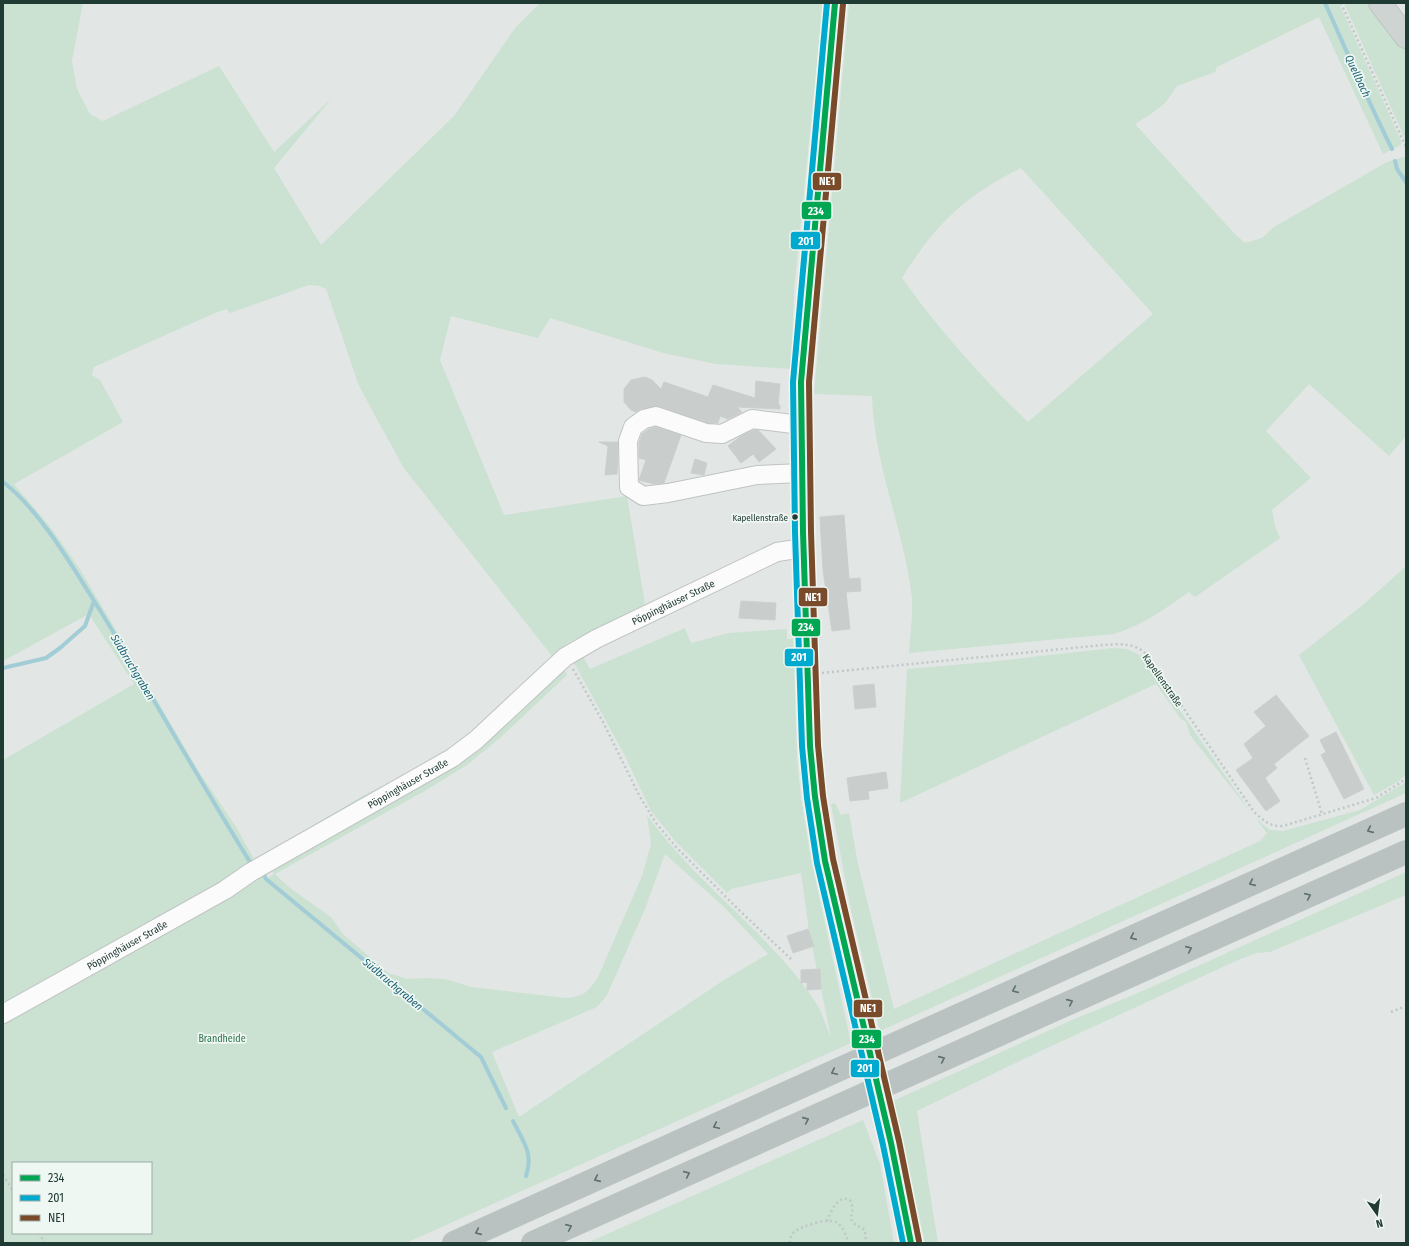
<svg xmlns="http://www.w3.org/2000/svg" width="1409" height="1246" font-family="'Fira Sans Condensed',sans-serif">
	<style>
		.green { fill: #cbe1d2; fill-rule: evenodd }
		.lines { fill: none; stroke-linecap: round; stroke-linejoin: round }
		.stream { stroke: #a2ccd6; stroke-width: 4 }
		.building { fill: #c9cecc; stroke: #cbd0ce }
		.minor-casing { stroke: #bfc4c2; stroke-width: 20 }
		.major-casing { stroke: #bbc4c1; stroke-width: 24 }
		.highway-casing { stroke: #bbc4c1; stroke-width: 24 }
		.path { stroke: #bfc8c6; stroke-width: 2.5; stroke-dasharray: 2 3; stroke-linecap: butt }
		.minor { stroke: #fbfbfb; stroke-width: 18 }
		.major { stroke: #cdd4d2; stroke-width: 22 }
		.highway { stroke: #b9c2c0; stroke-width: 22 }
		.minor-bridge-casing { stroke: #bfc4c2; stroke-width: 20; stroke-linecap: butt }
		.minor-bridge { stroke: #fbfbfb; stroke-width: 18 }
		.bus-1-casing { stroke: #eff7f3; stroke-width: 9 }
		.bus-2-casing { stroke: #eff7f3; stroke-width: 9 }
		.bus-3-casing { stroke: #eff7f3; stroke-width: 9 }
		.bus-1 { stroke: #00a651; stroke-width: 6 }
		.bus-2 { stroke: #00a9ce; stroke-width: 6 }
		.bus-3 { stroke: #7a4b2a; stroke-width: 6 }
		.oneway { stroke: #5d706c }
		.bus-dot { fill: #203a34; stroke: #eff7f3; stroke-width: 1.5 }
		.labels { text-anchor: middle; stroke-width: 3.5; stroke-linejoin: round; paint-order: stroke }
		.bus-label { font-size: 9px; fill: #203a34; stroke: #eff7f3; text-anchor: end }
		.street-label { font-size: 10px; fill: #203a34; stroke: #eff7f3 }
		.park-label { font-size: 10px; fill: #2b7049; stroke: #eff7f3 }
		.water-label { font-size: 11px; font-style: italic; fill: #1b6275; stroke: #eff7f3 }
		.line-badge { stroke: #eff7f3; stroke-width: 1.5 }
		.badge-label { font-size: 11px; text-anchor: middle; font-weight: bold; fill: #fff }
	</style>
	<rect width="100%" height="100%" fill="#e2e7e5"/>
	<!-- green -->
	<path class="green" d="M3,3H83L72,61L77,89L90,114L103,121L219,66L274,152L332,98L274,168L321,245L454,116L516,27L540,3H823L794,291L791,369L716,364L663,353L550,318L538,338L451,316L440,360L504,515L627,496L645,604L567,643L552,655H556L555,661L482,730L460,749L257,865L267,879L274,874L269,865L452,762L474,747L563,666L567,675L500,738L467,765L423,792L275,874L290,888L331,917L343,934L388,973L408,979L425,978L445,979L472,987L566,998C585,996 588,992 598,977L642,876L651,844L647,815C696,884 769,932 816,1003C823,1013 825,1026 831,1037L809,931L801,873L731,889L727,893L676,842L651,811L624,754L573,661L582,655L590,669L685,628L691,643L729,633L787,629V639H793L797,758L801,798L811,859L851,1043L406,1243H3V760L134,684L89,614L3,661ZM309,285L320,286L326,289L359,386L403,467L552,656L473,730L437,757L391,783L378,788L359,798L255,861L236,827L198,770L80,569L51,528L14,484L123,422L100,380L92,375L94,367L215,313L227,309L230,313ZM665,854L723,906L768,954L724,980L519,1117L492,1052L597,1007L607,995L645,909ZM13,1163H151V1233H13Z
		M849,3H1339L1401,141V145L1383,154L1319,17L1217,67L1215,72L1177,86L1166,102L1151,114L1135,124L1233,232L1245,243L1262,238L1274,227L1387,162L1406,156V436L1389,456L1309,384L1266,431L1311,478L1272,510L1275,526L1280,538L1195,597L1189,592C1165,609 1143,625 1114,634L909,653C910,635 913,616 912,598C904,530 874,465 872,396L814,394ZM1021,168L1153,314L1028,422C982,378 939,330 902,278C934,226 965,195 1021,168Z
		M1344,3H1375L1406,47V141Z
		M1406,566V775L1399,781L1374,795L1299,655L1364,604Z
		M1113,648L1127,649L1142,656L1236,791L1255,818L1270,830L1283,831L1360,810L1406,782V793L880,1031L851,910L831,804L835,803L841,815L849,813L858,864L894,1009L1260,841L1267,833L1190,735L1186,722L1181,719L1156,684L900,803L907,669L988,662Z
		M1406,872V895L1270,952L1256,953L1238,960L1032,1055L917,1111L938,1243H925L893,1101L1072,1020L1138,993Z
		M863,1120L880,1164L894,1243H587Z"/>
	<g class="lines">
		<!-- stream -->
		<path class="stream" d="M1325,3C1347,52 1368,101 1392,149
			M1395,161L1397,169L1406,182
			M3,482C42,512 75,571 101,612C152,695 199,780 250,862
			M3,668L46,658L60,648L85,626L94,601
			M263,873L266,879L481,1057L506,1108
			M513,1121C523,1141 534,1154 526,1176"/>
	</g>
	<!-- building -->
	<path class="building" d="M645,377L652,380L661,389L664,382L708,397L713,385L755,398L756,381L780,384L778,405H780V409L737,407L742,412L728,419L720,416L718,423H708L659,406L641,409L636,412L631,410L624,402V389L631,380Z
		M656,427L681,435L664,483L654,484L639,480L646,460L639,458V443L642,434L649,429Z
		M754,430H758L776,449L759,462L753,454L741,463L728,446L741,436Z
		M599,442H618L617,474L605,475L608,446Z
		M695,459L707,463L704,475L691,473Z
		M844,515L849,579L860,578L861,591L846,592L850,629L832,631L823,570L820,517Z
		M741,601L776,603L775,620L739,618Z
		M874,684L876,707L855,709L853,686Z
		M1276,695L1309,736L1274,764L1277,768L1265,778L1280,801L1266,811L1236,770L1253,758L1244,744L1266,726L1254,712Z
		M1336,732L1364,789L1344,799L1321,755L1326,752L1320,740Z
		M886,772L888,788L868,791L869,799L850,801L847,778Z
		M808,929L814,946L793,953L787,936Z
		M820,969L821,989L807,990V982L801,983V970Z"/>
	<g class="lines">
		<!-- minor casing -->
		<g class="minor-casing">
			<g id="minor">
				<path d="M835,3L822,161L801,382L803,532L810,746L815,797L825,861L853,983"/>
				<path d="M801,425L752,419L722,434L706,433L656,416L644,419L633,427L628,441L629,487L643,496L668,493L757,475L802,473"/>
				<path id="s1" d="M3,1014L225,890L251,872L452,758L476,740L565,657L596,639L777,552L803,548"/>
				<path d="M891,1143L911,1243"/>
			</g>
		</g>
		<!-- major casing -->
		<g class="major-casing">
			<path id="major" d="M1380,3L1406,37"/>
		</g>
		<!-- highway casing -->
		<g class="highway-casing">
			<path id="highway" d="M454,1243L1406,814
				M533,1243L1406,852"/>
		</g>
		<!-- path -->
		<path class="path" d="M1341,3L1406,147
			M573,669L603,722L639,795L656,823L676,847L741,912L791,959
			M822,673L1102,645C1119,644 1136,642 1148,656L1254,812C1263,820 1270,827 1283,826L1376,798L1406,779
			M1305,758L1322,814
			M1391,1012L1406,1006
			M3,1175L13,1191
			M827,1221C831,1211 838,1194 850,1200C856,1211 848,1217 853,1223C857,1226 861,1227 865,1230L866,1243
			M39,1233L45,1243
			M790,1243C790,1239 791,1235 794,1232C802,1226 827,1218 836,1222C843,1226 846,1236 849,1243"/>
		<!-- minor -->
		<use href="#minor" class="minor"/>
		<!-- major -->
		<use href="#major" class="major"/>
		<!-- highway -->
		<use href="#highway" class="highway"/>
		<!-- minor-bridge casing -->
		<g class="minor-bridge-casing">
			<path id="minor-bridge" d="M853,983L891,1143"/>
		</g>
		<!-- minor-bridge -->
		<use href="#minor-bridge" class="minor-bridge"/>
		<!-- bus-1 casing -->
		<g class="bus-1-casing">
			<path id="bus-1" d="M835,3L801,382L803,532L810,746L815,797L825,861L891,1143L911,1243"/>
		</g>
		<!-- bus-2 casing -->
		<g class="bus-2-casing">
			<path id="bus-2" d="M827,3L793,382L795,532L802,746L807,798L817,863L883,1145L903,1243"/>
		</g>
		<!-- bus-3 casing -->
		<g class="bus-3-casing">
			<path id="bus-3" d="M843,4L809,382L811,532L818,745L823,796L833,859L899,1141L919,1241"/>
		</g>
		<!-- bus-1 -->
		<use href="#bus-1" class="bus-1"/>
		<!-- bus-2 -->
		<use href="#bus-2" class="bus-2"/>
		<!-- bus-3 -->
		<use href="#bus-3" class="bus-3"/>
	</g>
	<!-- one-way arrows -->
	<defs><path id="oneway-chevron" d="M-2-3.5L2.5 0L-2 3.5" fill="none" stroke-width="1.6" stroke-linecap="round" stroke-linejoin="round"/></defs>
	<g class="oneway">
		<use href="#oneway-chevron" transform="translate(1370 830) rotate(156)"/>
		<use href="#oneway-chevron" transform="translate(1252 883) rotate(156)"/>
		<use href="#oneway-chevron" transform="translate(1308 896) rotate(-24)"/>
		<use href="#oneway-chevron" transform="translate(1133 937) rotate(156)"/>
		<use href="#oneway-chevron" transform="translate(1189 949) rotate(-24)"/>
		<use href="#oneway-chevron" transform="translate(1015 990) rotate(156)"/>
		<use href="#oneway-chevron" transform="translate(1070 1002) rotate(-24)"/>
		<use href="#oneway-chevron" transform="translate(942 1059) rotate(-24)"/>
		<use href="#oneway-chevron" transform="translate(834 1072) rotate(155)"/>
		<use href="#oneway-chevron" transform="translate(806 1120) rotate(-24)"/>
		<use href="#oneway-chevron" transform="translate(716 1126) rotate(155)"/>
		<use href="#oneway-chevron" transform="translate(687 1174) rotate(-24)"/>
		<use href="#oneway-chevron" transform="translate(597 1179) rotate(156)"/>
		<use href="#oneway-chevron" transform="translate(569 1227) rotate(-24)"/>
		<use href="#oneway-chevron" transform="translate(478 1232) rotate(156)"/>
	</g>
	<!-- markers -->
	<circle class="bus-dot" cx="795" cy="517" r="3.5"/>
	<g class="labels">
		<!-- bus labels -->
		<g class="bus-label">
			<text x="788" y="521">Kapellenstraße</text>
		</g>
		<!-- street labels -->
		<g class="street-label">
			<text dy="4" stroke="none"><textPath href="#s1" startOffset="790">Pöppinghäuser Straße</textPath></text>
			<text transform="translate(1163 680) rotate(55)" y="4">Kapellenstraße</text>
			<text dy="4" stroke="none"><textPath href="#s1" startOffset="466">Pöppinghäuser Straße</textPath></text>
			<text dy="4" stroke="none"><textPath href="#s1" startOffset="142">Pöppinghäuser Straße</textPath></text>
		</g>
		<!-- park labels -->
		<g class="park-label">
			<text x="222" y="1042">Brandheide</text>
		</g>
		<!-- water labels -->
		<g class="water-label">
			<text transform="translate(1358 76) rotate(65)" y="4">Quellbach</text>
			<text transform="translate(133 667) rotate(59)" y="4">Südbruchgraben</text>
			<text transform="translate(393 984) rotate(40)" y="4">Südbruchgraben</text>
		</g>
	</g>
	<g class="line-badge">
		<rect x="812" y="172" width="30" height="19" rx="4" fill="#7a4b2a"/>
		<rect x="801" y="201" width="31" height="19" rx="4" fill="#00a651"/>
		<rect x="790" y="231" width="31" height="19" rx="4" fill="#00a9ce"/>
		<rect x="798" y="587" width="30" height="20" rx="4" fill="#7a4b2a"/>
		<rect x="791" y="618" width="30" height="19" rx="4" fill="#00a651"/>
		<rect x="784" y="648" width="30" height="19" rx="4" fill="#00a9ce"/>
		<rect x="853" y="999" width="30" height="19" rx="4" fill="#7a4b2a"/>
		<rect x="851" y="1029" width="31" height="20" rx="4" fill="#00a651"/>
		<rect x="850" y="1059" width="30" height="19" rx="4" fill="#00a9ce"/>
	</g>
	<g class="badge-label">
		<text x="827" y="185">NE1</text>
		<text x="816" y="215">234</text>
		<text x="806" y="245">201</text>
		<text x="813" y="601">NE1</text>
		<text x="806" y="631">234</text>
		<text x="799" y="661">201</text>
		<text x="868" y="1012">NE1</text>
		<text x="867" y="1043">234</text>
		<text x="865" y="1072">201</text>
	</g>
	<!-- border -->
	<rect width="1409" height="1246" fill="none" stroke="#203a34" stroke-width="8"/>
	<!-- legend -->
	<rect x="12" y="1162" width="140" height="72" fill="#eff7f3" stroke="#9caba7"/>
	<rect x="20" y="1175" width="20" height="6" fill="#00a651" stroke="#9caba7"/>
	<text x="48" y="1182" font-size="12" fill="#203a34">234</text>
	<rect x="20" y="1195" width="20" height="6" fill="#00a9ce" stroke="#9caba7"/>
	<text x="48" y="1202" font-size="12" fill="#203a34">201</text>
	<rect x="20" y="1215" width="20" height="6" fill="#7a4b2a" stroke="#9caba7"/>
	<text x="48" y="1222" font-size="12" fill="#203a34">NE1</text>
	<!-- north arrow -->
	<g transform="translate(1377 1214) rotate(166)" stroke="#eff7f3" stroke-width="3" paint-order="stroke">
	<path d="M0-3L7 15L0 10L-7 15Z" fill="#203a34"/>
	<text y="-6" font-size="11" font-weight="bold" text-anchor="middle" fill="#203a34">N</text>
	</g>
</svg>
